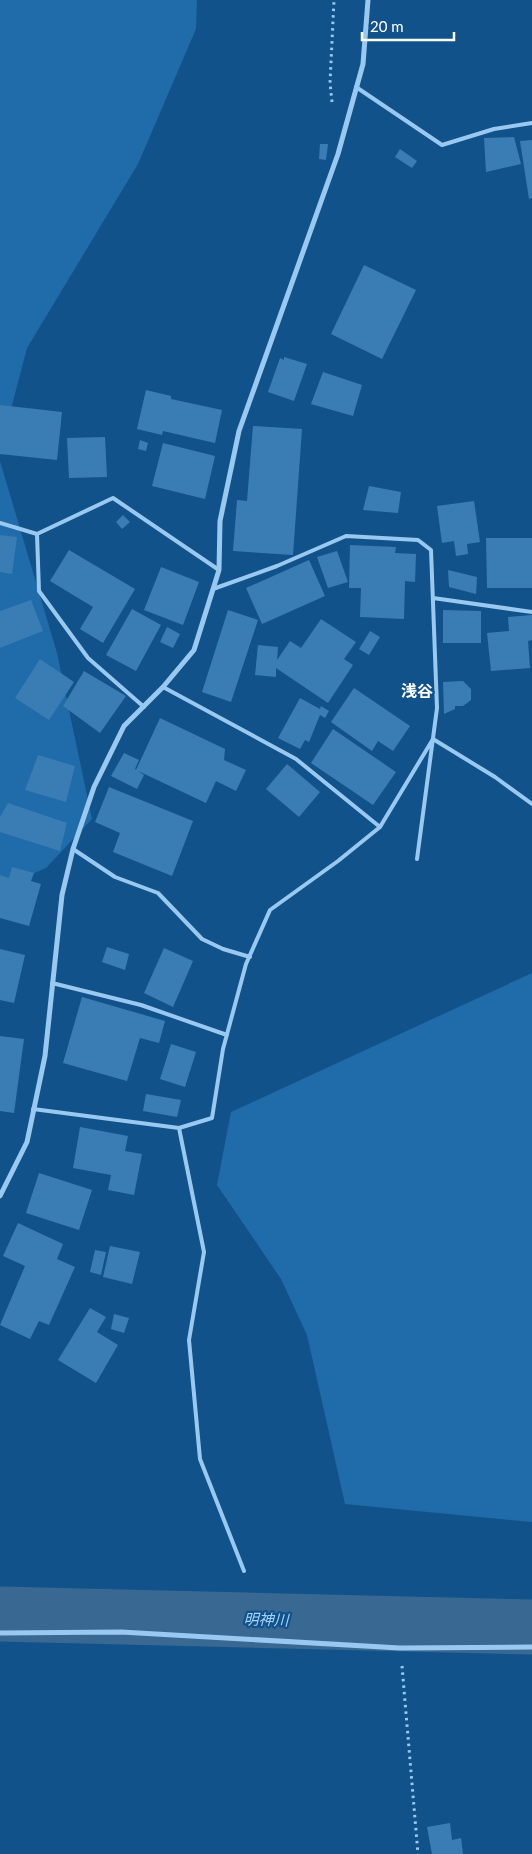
<svg xmlns="http://www.w3.org/2000/svg" width="532" height="1854" font-family="Lato,'Noto Sans JP',sans-serif">
	<style>
		.green { fill: #206ba9 }
		.lines { fill: none; stroke-linecap: round; stroke-linejoin: round }
		.river { stroke: #396992; stroke-width: 55 }
		.building { fill: #3a7db5 }
		.path { stroke: #99c9f1; stroke-width: 3; stroke-dasharray: 2.5 4; stroke-linecap: butt }
		.lane { stroke: #99c9f1; stroke-width: 4 }
		.street { stroke: #99c9f1; stroke-width: 5 }
		.labels { text-anchor: middle; stroke-width: 4.5; stroke-linejoin: round; paint-order: stroke }
		.water-label { font-size: 15px; font-style: italic; fill: #a4d3f8; stroke: #12528b }
		.quarter-label { font-size: 16px; font-weight: bold; fill: #fff; stroke: #12528b }
	</style>
	<rect width="100%" height="100%" fill="#12528b"/>
	<!-- green -->
	<path class="green" d="M0,0H197L196,29L138,164L27,348L0,451Z
		M0,461L57,653L92,819L46,868L0,888Z
		M532,973V1522L345,1504L307,1335L281,1279L217,1185L231,1112Z"/>
	<g class="lines">
		<!-- river -->
		<path class="river" d="M0,1614L532,1627"/>
	</g>
	<!-- building -->
	<path class="building" d="M514,137L521,164L486,172L484,138Z
		M532,140V198L529,199L520,141Z
		M320,144H328L326,160L319,159Z
		M400,149L417,161L412,168L395,157Z
		M364,265L416,290L382,359L331,334Z
		M284,357L307,364L294,401L268,392L280,358L284,360Z
		M323,372L362,385L353,416L311,404Z
		M146,390L171,396V399L222,410L215,443L163,431L162,435L137,429Z
		M0,405L62,412L57,460L0,454Z
		M253,426L302,429L293,555L233,551L237,500L247,501Z
		M105,437L107,477L69,478L67,438Z
		M140,440L148,443L146,451L138,449Z
		M163,443L215,456L205,499L152,486Z
		M369,486L401,492L398,513L363,510Z
		M474,501L480,542L467,544L468,554L456,556L454,541L442,543L437,506Z
		M123,515L130,522L122,529L116,522Z
		M0,535L17,537L12,574L0,572Z
		M486,538H532V588H487Z
		M350,545L396,547L395,553L416,554L415,582L405,581L404,619L360,617L361,588H349Z
		M69,550L135,589L103,643L80,629L93,607L50,581Z
		M337,551L348,582L328,588L317,557Z
		M309,560L325,596L262,624L246,588Z
		M161,567L199,582L183,625L144,610Z
		M448,570L477,577L476,594L449,587Z
		M31,600L43,631L0,648V611Z
		M132,609L161,625L136,671L106,655Z
		M228,610L258,620L231,702L202,692Z
		M443,610L481,611V643H443Z
		M532,615V640L528,641L530,668L491,671L487,633L509,631L508,617Z
		M321,619L356,642L344,659L353,665L328,703L276,668V677L255,675L258,645L278,647L277,660L290,641L301,648Z
		M167,627L180,634L173,648L160,642Z
		M370,631L380,637L369,655L359,649Z
		M40,659L74,682L49,720L15,698Z
		M84,671L126,696L100,733L63,706Z
		M463,681L471,689V700L463,706H455V709L444,714L443,682Z
		M354,688L410,726L393,751L378,741L372,751L331,722Z
		M300,698L320,709L321,706L329,711L325,718L320,715L309,742L305,740L300,749L278,738Z
		M160,718L225,749L224,760L246,770L236,791L216,781L206,803L136,770Z
		M333,729L396,772L373,805L311,763Z
		M124,753L139,760L135,769L144,775L137,789L111,776Z
		M38,755L75,766L66,802L25,790Z
		M287,764L320,792L299,817L266,789Z
		M109,787L193,821L172,876L113,852L120,833L95,822Z
		M8,803L67,823L60,851L0,832V817Z
		M12,867L34,873L31,881L41,884L29,926L0,918V875L9,878Z
		M107,947L129,954L125,970L102,962Z
		M164,948L193,961L173,1007L144,993Z
		M0,949L25,955L14,1003L0,1000Z
		M82,997L165,1021L159,1043L140,1038L127,1081L63,1063Z
		M0,1036L24,1039L14,1113L0,1111Z
		M171,1044L196,1052L185,1087L160,1079Z
		M146,1094L181,1100L177,1117L143,1111Z
		M80,1127L128,1136L125,1151L142,1154L134,1195L108,1190L111,1175L73,1168Z
		M39,1173L92,1190L79,1230L26,1213Z
		M18,1223L63,1244L57,1259L75,1267L49,1325L39,1321L30,1339L0,1325L25,1266L3,1256Z
		M110,1246L140,1252L132,1284L103,1277Z
		M95,1250L106,1252L101,1275L90,1272Z
		M90,1308L106,1317L97,1332L118,1345L96,1383L58,1360Z
		M114,1314L129,1318L124,1333L111,1329Z
		M450,1823L452,1840L461,1838L463,1854H432L427,1827Z"/>
	<g class="lines">
		<!-- path -->
		<path class="path" d="M332,102L330,83L334,0
			M402,1666L418,1854"/>
		<!-- lane -->
		<path class="lane" d="M356,87L442,145L494,129L532,123
			M0,523L37,534
			M213,589L277,566L346,536L418,540L431,550L437,708L417,859
			M433,598L532,612
			M163,687L296,759L380,827
			M144,707L88,658L39,591L37,534L113,498L219,570
			M73,849L115,877L158,893L202,939L223,949L250,957
			M52,983L141,1005L227,1035
			M33,1109L179,1128L204,1252L189,1340L200,1459L244,1571
			M179,1128L212,1118L223,1049L246,964L270,910L338,861L380,827L433,739L495,777L532,804"/>
		<!-- street -->
		<path class="street" d="M0,1196L27,1142L45,1056L62,895L73,849L94,787L124,726L163,687L194,650L219,570L220,521L239,431L338,154L363,64L368,0
			M0,1633L121,1632L400,1648L532,1647"/>
	</g>
	<g class="labels">
		<!-- water labels -->
		<g class="water-label">
			<text transform="translate(266 1620) rotate(1)" y="5">明神川</text>
		</g>
		<!-- quarter labels -->
		<g class="quarter-label">
			<text x="417" y="697">浅谷</text>
		</g>
	</g>
	<!-- scale -->
	<path d="M362 32v8h92v-8" fill="none" stroke="#ffffff" stroke-width="2.5"/>
	<text x="370" y="32" font-size="15" fill="#ffffff" stroke="#12528b" stroke-width="4" paint-order="stroke">20 m</text>
</svg>
